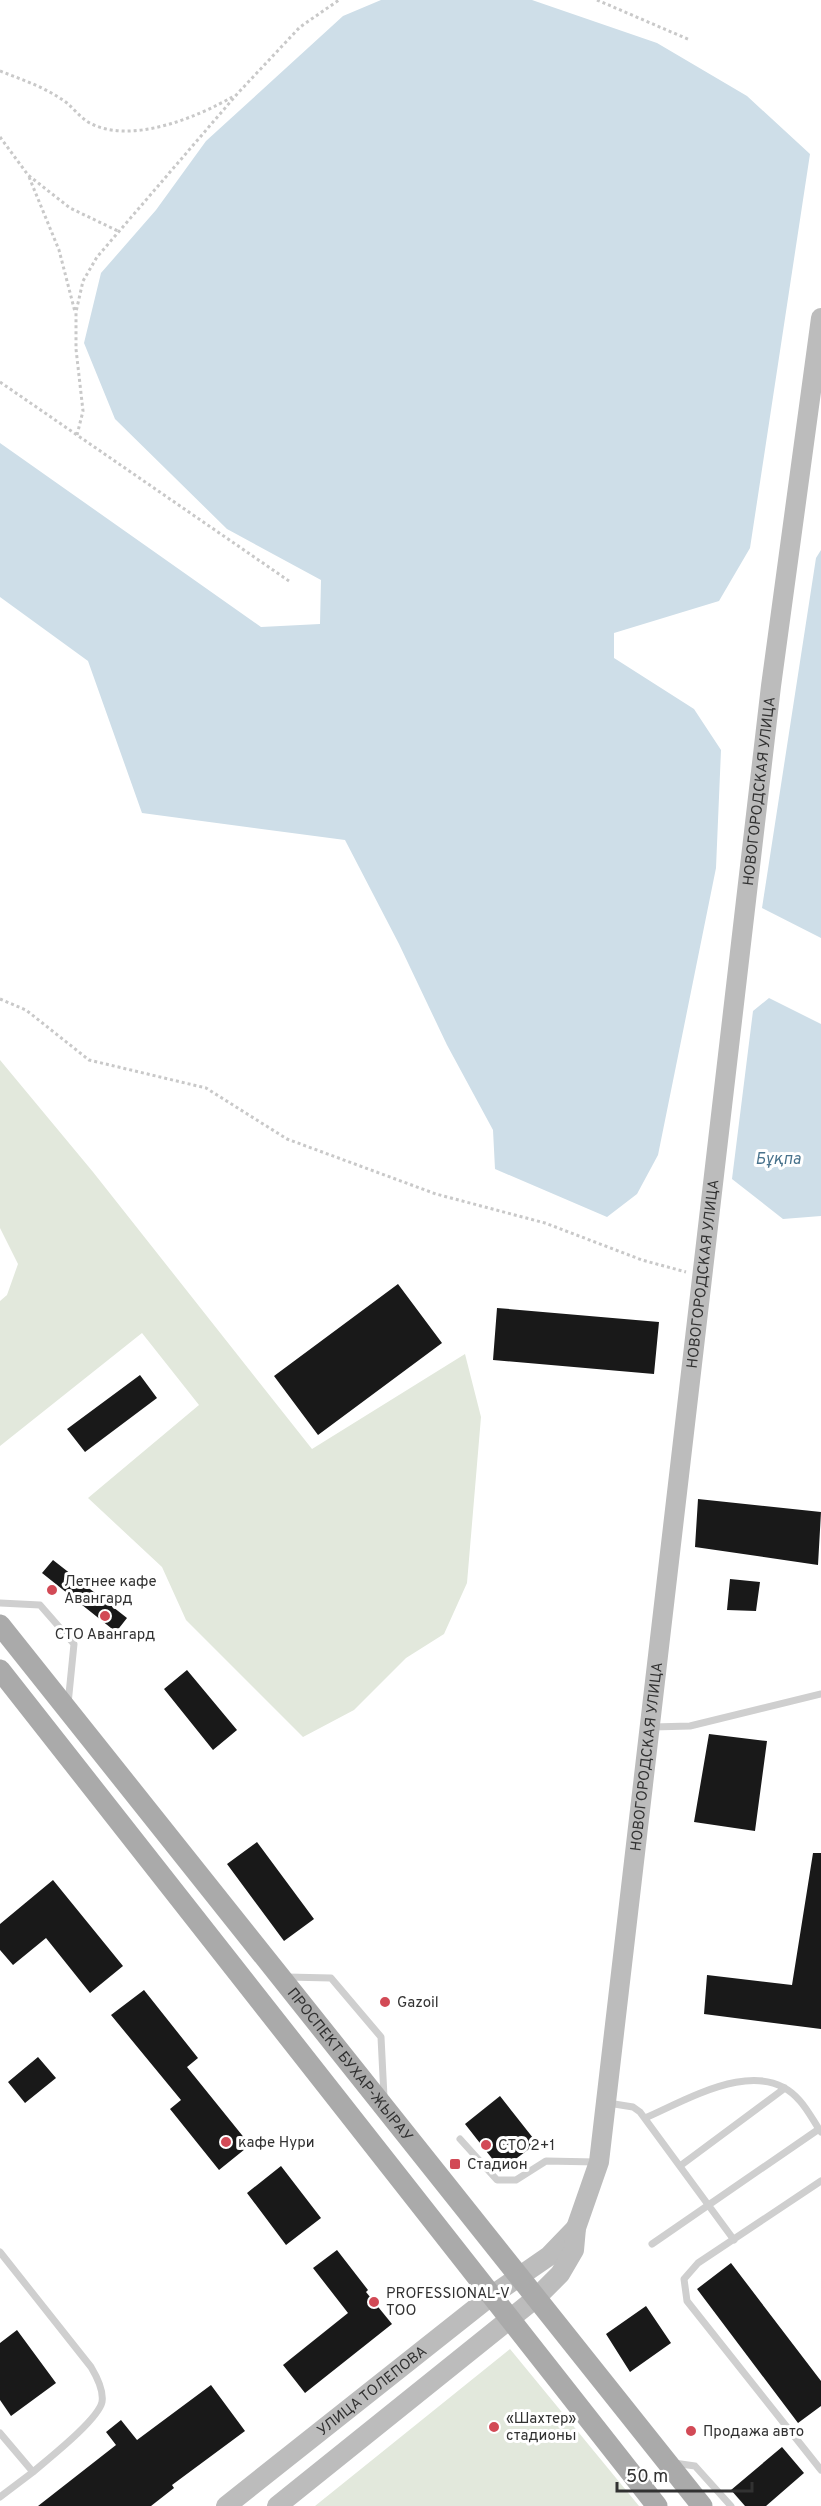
<svg xmlns="http://www.w3.org/2000/svg" width="821" height="2506" font-family="Overpass,sans-serif">
	<style>
		.green { fill: #e2e8dc }
		.water { fill: #cedee8 }
		.building { fill: #191919 }
		.lines { fill: none; stroke-linecap: round; stroke-linejoin: round }
		.path { stroke: #c9c9c9; stroke-width: 3; stroke-dasharray: 3 3; stroke-linecap: butt }
		.lane { stroke: #cfcfcf; stroke-width: 7 }
		.secondary { stroke: #bcbcbc; stroke-width: 20 }
		.primary { stroke: #aaa; stroke-width: 21 }
		.poi-dot { fill: #d24a56; stroke: #fff; stroke-width: 2 }
		.labels { text-anchor: middle; stroke-width: 6; stroke-linejoin: round; paint-order: stroke }
		.street-label { font-size: 15px; fill: #323232; stroke: #fff }
		.poi-label { font-size: 15px; fill: #323232; stroke: #fff; text-anchor: start }
		.water-label { font-size: 16px; font-style: italic; fill: #48728c; stroke: #fff }
	</style>
	<rect width="100%" height="100%" fill="#fff"/>
	<!-- green -->
	<path class="green" d="M0,1060L93,1172L312,1449L465,1354L481,1417L467,1583L444,1634L406,1658L354,1710L303,1737L186,1620L162,1567L88,1498L199,1405L142,1333L0,1446V1301L7,1295L18,1264L0,1228Z
		M510,2349L639,2506H315Z"/>
	<!-- water -->
	<path class="water" d="M381,0H532L657,43L747,96L810,154L750,548L719,601L614,633V658L694,709L721,750L716,868L658,1155L637,1194L607,1217L495,1169L493,1130L447,1045L399,944L345,840L142,813L88,661L0,597V443L261,627L320,624L321,580L227,529L115,419L84,343L101,273L156,210L206,141L343,16Z
		M821,550V938L762,908L816,558Z
		M769,998L821,1024V1216L783,1219L732,1179L753,1011Z"/>
	<!-- building -->
	<path class="building" d="M398,1284L442,1343L318,1435L274,1376Z
		M497,1308L659,1322L654,1374L493,1360Z
		M140,1375L157,1398L85,1452L67,1429Z
		M698,1499L821,1512L818,1565L695,1547Z
		M53,1560L127,1618L116,1632L42,1573Z
		M730,1579L760,1582L756,1611L727,1610Z
		M187,1670L237,1730L213,1750L164,1689Z
		M709,1734L767,1741L755,1831L694,1822Z
		M257,1842L314,1919L284,1941L227,1864Z
		M813,1853H821V2029L704,2014L707,1975L792,1985Z
		M53,1880L123,1966L90,1993L46,1938L13,1965L0,1950V1924Z
		M144,1990L198,2058L187,2067L250,2145L219,2170L170,2109L181,2100L111,2015Z
		M38,2057L56,2078L25,2103L8,2082Z
		M500,2096L537,2143L501,2170L465,2124Z
		M281,2166L321,2218L286,2245L247,2193Z
		M337,2250L368,2290L366,2292L392,2324L305,2393L283,2365L348,2313L313,2268Z
		M731,2263L821,2381V2406L798,2423L697,2289Z
		M646,2306L671,2343L630,2372L606,2334Z
		M17,2330L56,2383L11,2416L0,2400V2343Z
		M211,2385L245,2431L172,2485L174,2488L151,2506H38L116,2445L106,2432L121,2420L137,2440Z
		M782,2447L804,2473L766,2506H745L731,2490Z"/>
	<g class="lines">
		<!-- path -->
		<path class="path" d="M597,0L690,40
			M0,71C23,80 47,88 67,103C74,109 80,117 88,122C129,146 198,117 234,96
			M0,137L28,175L70,208L118,231
			M29,177L59,250L75,312
			M0,382L289,581
			M77,435L83,411L76,349V312L83,281L97,257L238,93L300,27L339,0
			M0,999L26,1010L89,1060L206,1088L287,1139L436,1194L545,1223L642,1260L686,1272"/>
		<!-- lane -->
		<path class="lane" d="M0,1603L40,1605L74,1644L68,1704
			M653,1727L690,1726L821,1694
			M287,1977L331,1978L381,2037L384,2097
			M608,2103L633,2107L640,2112L734,2240
			M645,2118C687,2100 761,2054 800,2101C808,2110 814,2122 821,2132
			M460,2139L497,2180H516L546,2161L596,2162
			M680,2166L785,2088
			M821,2181L698,2263L684,2279L687,2301L821,2470
			M652,2244L819,2129
			M0,2252L91,2367C97,2377 104,2390 102,2402C98,2420 48,2459 33,2472
			M0,2433L33,2472L0,2497
			M674,2463L695,2466L731,2506"/>
		<!-- secondary -->
		<g class="secondary">
			<path id="s1" d="M226,2506L491,2296L549,2256L576,2228"/>
			<path id="s2" d="M277,2506L536,2298L560,2274L574,2250L576,2228L599,2162L771,686L821,318"/>
		</g>
		<!-- primary -->
		<g class="primary">
			<path id="s3" d="M0,1625L702,2506"/>
			<path d="M0,1670L657,2506"/>
		</g>
	</g>
	<!-- markers -->
	<g class="poi-dot">
		<circle cx="52" cy="1590" r="6"/>
		<circle cx="105" cy="1616" r="6"/>
		<circle cx="385" cy="2002" r="6"/>
		<circle cx="226" cy="2142" r="6"/>
		<circle cx="486" cy="2145" r="6"/>
		<rect x="449" y="2158" width="12" height="12" rx="3"/>
		<circle cx="374" cy="2302" r="6"/>
		<circle cx="494" cy="2427" r="6"/>
		<circle cx="691" cy="2431" r="6"/>
	</g>
	<g class="labels">
		<!-- street labels -->
		<g class="street-label">
			<text dy="5" stroke="none"><textPath href="#s2" startOffset="1866">НОВОГОРОДСКАЯ УЛИЦА</textPath></text>
			<text dy="5" stroke="none"><textPath href="#s2" startOffset="1380">НОВОГОРОДСКАЯ УЛИЦА</textPath></text>
			<text dy="5" stroke="none"><textPath href="#s2" startOffset="894">НОВОГОРОДСКАЯ УЛИЦА</textPath></text>
			<text dy="5" stroke="none"><textPath href="#s3" startOffset="562">ПРОСПЕКТ БУХАР-ЖЫРАУ</textPath></text>
			<text dy="5" stroke="none"><textPath href="#s1" startOffset="186">УЛИЦА ТОЛЕПОВА</textPath></text>
		</g>
		<!-- poi labels -->
		<g class="poi-label">
			<text x="64" y="1586">Летнее кафе<tspan x="64" dy="17">Авангард</tspan></text>
			<text x="105" y="1639" text-anchor="middle">СТО Авангард</text>
			<text x="397" y="2007">Gazoil</text>
			<text x="238" y="2147">кафе Нури</text>
			<text x="498" y="2150">СТО 2+1</text>
			<text x="467" y="2169">Стадион</text>
			<text x="386" y="2298">PROFESSIONAL-V<tspan x="386" dy="17">ТОО</tspan></text>
			<text x="506" y="2423">«Шахтер»<tspan x="506" dy="17">стадионы</tspan></text>
			<text x="703" y="2436">Продажа авто</text>
		</g>
		<!-- water labels -->
		<g class="water-label">
			<text x="778" y="1164">Бұқпа</text>
		</g>
	</g>
	<!-- scale -->
	<path d="M617 2482v9h135v-9" fill="none" stroke="#323232" stroke-width="3"/>
	<text x="626" y="2482" font-size="18" fill="#323232" stroke="#ffffff" stroke-width="4.5" paint-order="stroke">50 m</text>
</svg>
